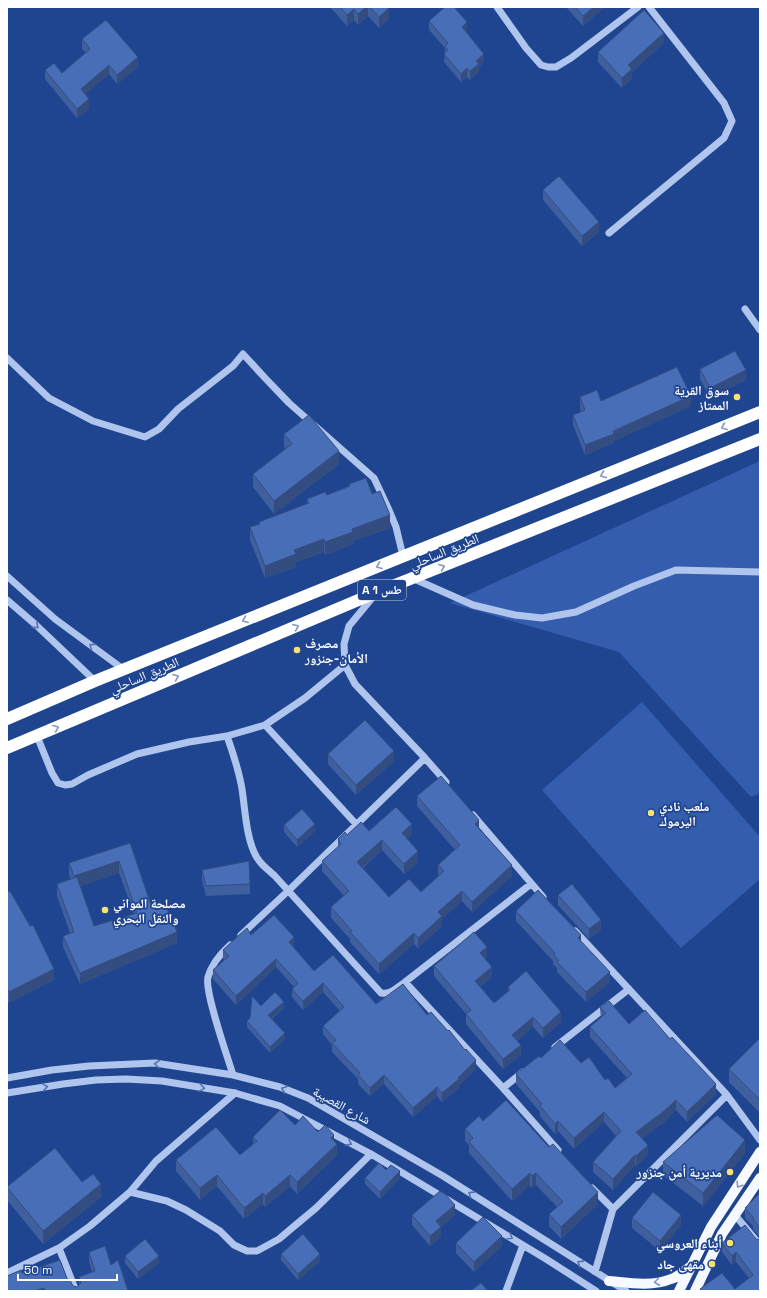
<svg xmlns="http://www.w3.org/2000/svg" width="767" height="1298" font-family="'Space Grotesk','Noto Naskh Arabic',sans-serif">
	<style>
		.green { fill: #345dae }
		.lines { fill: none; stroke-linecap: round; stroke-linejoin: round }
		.minor { stroke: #b0c5ed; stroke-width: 7 }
		.major { stroke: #f6f9ff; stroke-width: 10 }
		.highway { stroke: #fff; stroke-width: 12 }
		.wall { fill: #3f5f9e; fill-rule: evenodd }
		.shaded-wall { fill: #334d81 }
		.building { fill: #496eb8; stroke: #334d81 }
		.oneway { stroke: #8499c2 }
		.oneway2 { stroke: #5272b1 }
		.oneway3 { stroke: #8096c2 }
		.poi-dot { fill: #fae171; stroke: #204590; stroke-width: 1.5 }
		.labels { text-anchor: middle; stroke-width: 3.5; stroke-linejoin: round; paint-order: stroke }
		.shield { fill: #204590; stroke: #bcc7de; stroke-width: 1 }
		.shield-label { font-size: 12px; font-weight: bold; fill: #fff }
		.poi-label { font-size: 13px; font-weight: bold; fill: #fff; stroke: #204590; text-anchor: end }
		.street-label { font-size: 13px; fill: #fff; stroke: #204590 }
	</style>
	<rect width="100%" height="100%" fill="#204590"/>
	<!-- green -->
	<path class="green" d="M760,461V793L751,797L619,652L450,603Z
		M642,702L760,837V879L681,948L542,790Z"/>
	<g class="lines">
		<!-- minor -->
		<path class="minor" d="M497,7L526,48L541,65L548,67H556L571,58L638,7
			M609,233L724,138L732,121L724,103L649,7
			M745,309L760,330
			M7,358L49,398L93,421L145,437L159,429L178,409L233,366L243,354L266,379L289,403L374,478L389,510L396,527L403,556
			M7,576L55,619L123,669
			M412,578L473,605L515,615L542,618L576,612L634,586L676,570L760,572
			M373,597L349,626L344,644L345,665L355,684L425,758L446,782
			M7,600L36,625L95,681
			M265,725L356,824
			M37,736L52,773L58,783L65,785L72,784L88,775L137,754L189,742L227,736L265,725L305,698L345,665
			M227,736C233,753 239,771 242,789C245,809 246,834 254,852C258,862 266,868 274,875L381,993C390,995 398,987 405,982L531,884
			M473,815L543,897
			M575,931L727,1095L760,1140
			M241,935L288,891L425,758
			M230,945C220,954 212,963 208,977C204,991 228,1058 233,1075
			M405,982L503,1088L558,1150
			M555,1047L629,989
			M7,1078L52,1070L89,1066L155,1063L233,1075L280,1087L308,1098L443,1176L626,1291
			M503,1088L523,1072
			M7,1093L63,1084L96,1080L126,1079L162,1081L235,1093L280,1106L371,1154L546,1259L596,1291
			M592,1188L613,1209
			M130,1192L167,1201L186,1210L220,1231L234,1245L247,1251H257L279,1239L292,1228L316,1208L371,1154
			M735,1215L760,1245
			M59,1248L76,1291
			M595,1272L613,1209L727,1095
			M7,1273L59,1248L90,1226L130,1192L156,1161L235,1093
			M506,1291L523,1245"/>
		<!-- major -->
		<path class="major" d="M609,1281C629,1283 652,1287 671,1279C678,1277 684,1271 690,1267
			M679,1291L711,1227L760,1152
			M695,1291L722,1234L760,1178"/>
		<!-- highway -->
		<path class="highway" d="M7,719L95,681L760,412
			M7,748L375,593L760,439"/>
	</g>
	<!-- wall -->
	<path class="wall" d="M330,7H388L389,19L379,28L368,16L358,25L354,20L347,26Z
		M566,7H605L583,26Z
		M429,21L467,31L466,32L484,62L479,67V72L470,80L467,77L461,82L444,62L445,48L429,30Z
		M82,39L138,67L117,84L109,74L85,94L89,109L77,118L45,79V70L62,73L86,53L82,49Z
		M664,43L632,72V79L622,88L598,62V52Z
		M543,190L599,232L582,246L543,200Z
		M700,369L746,380L710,398L700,379Z
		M580,397L601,401L691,406L614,441V443L585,455L573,425V415L581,412L580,407Z
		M284,434L339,464L274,514L253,487V474L285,449L284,447Z
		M349,484L372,494L390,528L353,541V544L325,555L324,552L296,562V567L265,578L250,540V527L259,524V522L307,504V499L327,495L349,487Z
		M328,754L394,761L356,795L328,764Z
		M417,796L479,829L512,876L472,912L462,901L442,919V926L418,948L414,944L379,974L350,942V939L331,918V907L344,896L322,871V861L338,847V839L347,835L369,831L412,834L407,839L418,862L404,874L382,850L363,868L389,897L421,892L439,876L438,875V865L455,850L417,806Z
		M284,825L315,831L297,847L284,832Z
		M130,843L152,908L177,943L80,984L63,947V936L70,933L57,896V884L71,880L69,875V863ZM119,873L134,914L94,926L80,886Z
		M202,870L250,884V894L206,896L202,880Z
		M7,892L30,926L54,980L9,1003L7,1000Z
		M558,895L601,930L589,939L558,905Z
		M516,911L581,942L610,982L586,1002L557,972V968L553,964V961L516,921Z
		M251,935L294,946L293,947L314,971L376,1004L427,1015L476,1069L459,1085V1088L442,1102L437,1096L413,1117L384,1084L370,1096L358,1084V1079L332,1052V1045L323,1034V1026L340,1011L323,992L303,1010L292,997V989L294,987L276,967L236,1005L213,979V970L224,960L223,958V950Z
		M487,957L485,959L492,977L480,987L494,1003L508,991V987L561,1022L543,1038L533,1027L517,1041L521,1055L503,1069L466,1024V1014L434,976V966Z
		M261,1006L284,1008L272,1019L285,1039L270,1053L247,1027V1021Z
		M600,1008L629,1024L716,1094L687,1122L676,1110L663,1123L642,1138L648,1155L636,1166L635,1165L613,1190L593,1172V1162L616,1136L604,1122L574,1149L558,1131L555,1134L540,1116V1112L516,1084V1074L541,1058L581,1063L615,1088L627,1078L590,1037V1027L601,1018Z
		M760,1038V1113L729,1082V1069Z
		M483,1121L598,1204L561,1239L549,1226V1214L557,1207L536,1185L532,1188L530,1185L512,1201L469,1153V1145L465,1141V1129Z
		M295,1125L318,1132L334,1141L337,1155L297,1194L290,1186L265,1207L263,1204L244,1219L217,1186L200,1200L176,1171V1160L240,1155L253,1145V1137Z
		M745,1153L703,1206L663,1175V1162Z
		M386,1170L400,1178L380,1199L365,1184V1178Z
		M82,1182L101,1197L43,1244L7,1200V1187Z
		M760,1193V1237L753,1229V1226L745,1218V1208Z
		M412,1215H455L441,1227V1237L430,1246L412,1225Z
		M632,1218L681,1225L660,1251L632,1228Z
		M756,1239L760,1291H700V1289H735L749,1278L736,1262L732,1265L722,1252V1243Z
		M456,1243L502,1246L474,1272L456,1253Z
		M89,1252L111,1265L128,1291H7V1276L22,1273L68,1281L73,1286L77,1287L79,1285V1277L92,1272L89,1261Z
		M281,1254L320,1261L298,1280L281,1260Z
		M125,1256L159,1263L138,1279L125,1263Z"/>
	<!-- shaded-wall -->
	<path class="shaded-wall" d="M366,7H368V16L358,25V14Z
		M594,7H605L583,26V16Z
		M389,8V19L379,28V17Z
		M354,9V20L347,26V15Z
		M467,22V31L462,35V27Z
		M664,33V43L632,72V79L622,88V78L628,65Z
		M484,54V62L479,67V72L470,80V71L476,61Z
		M138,57V67L117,84V75Z
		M109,65V74L81,98V89Z
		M467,68V77L461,82V74Z
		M89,99V109L77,118V109Z
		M599,222V232L582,246V236Z
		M746,370V380L710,398V388Z
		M691,396V406L614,441V443L585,455V445Z
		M339,451V464L274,514V501Z
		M390,515V528L353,541V544L325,555V542L352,529Z
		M324,539V552L296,562V567L265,578V566L294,550Z
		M394,751V761L356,795V785Z
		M479,820V831L475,824Z
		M315,824V831L297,847V840Z
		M412,824V834L402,843V833Z
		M382,840V850L357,872V862Z
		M418,851V862L404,874V864Z
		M119,861V873L74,888V876Z
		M512,865V876L472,912V902Z
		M462,891V901L442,919V926L418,948V938L438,912Z
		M601,920V930L589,939V929Z
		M177,932V943L80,984V973Z
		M414,933V944L379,974V964Z
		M581,935V945L578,938Z
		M294,937V946L289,951V942Z
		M487,947V957L480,963V953Z
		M276,959V967L236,1005V996Z
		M492,967V977L475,991V981Z
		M54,969V980L9,1003V992Z
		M610,972V982L586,1002V992Z
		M323,983V992L303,1010V1001Z
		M284,1002V1008L268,1021V1015Z
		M561,1012V1022L543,1038V1028Z
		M533,1017V1027L512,1045V1035Z
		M285,1033V1039L270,1053V1047Z
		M521,1045V1055L503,1069V1059Z
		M476,1060V1069L459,1085V1088L442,1102V1093Z
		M384,1075V1084L370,1096V1088Z
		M716,1084V1094L687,1122V1112Z
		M437,1087V1096L413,1117V1108Z
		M676,1100V1110L663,1123L636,1142V1132Z
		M604,1112V1122L574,1149V1138Z
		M558,1121V1131L555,1134V1124Z
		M334,1135V1146L331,1138Z
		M745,1140V1153L703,1206V1193Z
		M337,1144V1155L297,1194V1182Z
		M648,1145V1155L636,1166V1156Z
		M635,1155V1165L613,1190V1179Z
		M400,1171V1178L380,1199V1192Z
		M530,1173V1185L512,1201V1189Z
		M536,1173V1185L532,1188V1176Z
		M217,1175V1186L200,1200V1188Z
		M290,1175V1186L265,1207V1196Z
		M101,1184V1197L43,1244V1231Z
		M598,1192V1204L561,1239V1227Z
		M263,1193V1204L244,1219V1208Z
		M455,1205V1215L441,1227V1237L430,1246V1236L436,1221Z
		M681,1215V1225L660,1251V1241Z
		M502,1236V1246L474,1272V1262Z
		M736,1252V1262L732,1265V1256Z
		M320,1254V1261L298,1280V1274Z
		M159,1256V1263L138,1279V1272Z
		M44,1288V1291H34Z"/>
	<!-- building -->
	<path class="building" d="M340,7H366L358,14L354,9L347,15Z
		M370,7H388L389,8L379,17Z
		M445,7H454L467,22L462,27L484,54L476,61L479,64L470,71L467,68L461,74L444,54L448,50L445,46L448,43L429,21Z
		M575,7H594L583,16Z
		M644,10L664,33L628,65L632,69L622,78L598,52Z
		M106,20L138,57L117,75L109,65L81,89L89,99L77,109L45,70L54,63L62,73L90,49L82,39Z
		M559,176L599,222L582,236L543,190Z
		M735,351L746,370L710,388L700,369Z
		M677,367L691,396L613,431L614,434L585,445L573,415L585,410L580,397L597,390L601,401Z
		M309,415L339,451L274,501L253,474L292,444L284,434Z
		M366,478L372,494L380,491L390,515L352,529L353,532L325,542L324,539L294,550L296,554L265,566L250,527L260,524L259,522L309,503L307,499L325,492L327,495L350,486L349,484Z
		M365,720L394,751L356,785L328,754Z
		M441,776L479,820L475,824L512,865L472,902L462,891L438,912L442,916L418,938L414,933L379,964L350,932L352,931L331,907L349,891L322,861L341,844L338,839L345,832L347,835L361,822L369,831L396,807L412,824L402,833L418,851L404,864L382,840L357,862L389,897L409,879L421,892L444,871L438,865L460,845L417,796Z
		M302,809L315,824L297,840L284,825Z
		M130,843L152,908L165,904L177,932L80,973L63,936L74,932L57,884L77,877L94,926L137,913L119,861L74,876L69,863Z
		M249,861L250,884L206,886L202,870Z
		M572,884L601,920L589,929L558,895Z
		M538,890L581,935L578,938L610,972L586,992L557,962L559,960L553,954L555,953L516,911Z
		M10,891L30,926L33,925L54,969L9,992L7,988V892Z
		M274,915L294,937L289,942L314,971L333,955L376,1004L403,984L427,1015L431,1012L448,1031L449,1030L465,1050L466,1049L476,1060L458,1078L459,1079L442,1093L437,1087L413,1108L384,1075L370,1088L358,1075L360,1073L332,1043L336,1040L323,1026L344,1007L323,983L303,1001L292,989L298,983L276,959L236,996L213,970L229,956L223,950L239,935L247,928L251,935Z
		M474,932L487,947L480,953L492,967L475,981L494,1003L510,990L508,987L526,971L561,1012L543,1028L533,1017L512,1035L521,1045L503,1059L466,1014L471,1010L434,966Z
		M275,992L284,1002L268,1015L285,1033L270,1047L247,1021L250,1018L252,996L261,1006Z
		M609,1001L629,1024L645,1010L670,1039L672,1037L716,1084L687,1112L676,1100L663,1112L636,1132L648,1145L636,1156L635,1155L613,1179L593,1162L621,1131L604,1112L574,1138L558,1121L555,1124L540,1106L542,1104L516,1074L539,1056L541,1058L560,1040L581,1063L589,1057L605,1080L608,1078L615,1088L632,1074L590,1027L606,1013L600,1008Z
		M760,1038V1100L729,1069Z
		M506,1100L549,1147L553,1144L598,1192L561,1227L549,1214L563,1202L536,1173L532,1176L530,1173L512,1189L469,1142L473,1138L465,1129L479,1116L483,1121Z
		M280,1110L295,1125L303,1116L318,1132L325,1125L334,1135L331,1138L337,1144L297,1182L290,1175L265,1196L263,1193L244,1208L217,1175L200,1188L176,1160L216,1127L240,1155L257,1141L253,1137Z
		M717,1115L745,1140L703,1193L663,1162Z
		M55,1148L82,1182L93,1174L101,1184L43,1231L7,1187Z
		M379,1163L386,1170L391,1165L400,1171L380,1192L365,1178Z
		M440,1191L446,1195L455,1205L436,1221L441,1227L430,1236L412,1215Z
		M653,1192L681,1215L660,1241L632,1218Z
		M760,1193V1228L753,1219L754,1218L745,1208Z
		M483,1217L502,1236L474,1262L456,1243Z
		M745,1225L756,1239L760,1240V1291H702L700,1289L722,1273L735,1289L753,1275L736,1252L732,1256L722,1243Z
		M303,1234L320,1254L298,1274L281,1254Z
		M145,1239L159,1256L138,1272L125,1256Z
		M105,1246L111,1265L118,1260L128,1291H45L44,1288L34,1291H8L7,1287V1276L21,1270L22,1273L60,1260L68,1281L70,1280L73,1286L77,1287L81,1283L79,1277L95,1271L89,1252Z
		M481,1283L488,1291H470Z"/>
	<!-- one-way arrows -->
	<defs><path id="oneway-chevron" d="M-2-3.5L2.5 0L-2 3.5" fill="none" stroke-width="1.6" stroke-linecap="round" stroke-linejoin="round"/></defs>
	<g class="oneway">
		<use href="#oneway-chevron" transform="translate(724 427) rotate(158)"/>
		<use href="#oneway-chevron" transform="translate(603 475) rotate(158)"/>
		<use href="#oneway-chevron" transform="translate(379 566) rotate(158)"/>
		<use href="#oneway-chevron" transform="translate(442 567) rotate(-22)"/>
		<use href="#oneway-chevron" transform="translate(245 620) rotate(158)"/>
		<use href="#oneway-chevron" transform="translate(296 627) rotate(-23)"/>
		<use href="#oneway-chevron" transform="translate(176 677) rotate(-23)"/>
		<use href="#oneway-chevron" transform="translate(56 728) rotate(-23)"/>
	</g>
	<g class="oneway2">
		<use href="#oneway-chevron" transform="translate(36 626) rotate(42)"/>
		<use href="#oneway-chevron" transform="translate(92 646) rotate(-143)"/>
		<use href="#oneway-chevron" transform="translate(157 1064) rotate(-175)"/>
		<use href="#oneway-chevron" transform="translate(45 1087) rotate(-10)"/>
		<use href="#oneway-chevron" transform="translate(202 1088) rotate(9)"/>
		<use href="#oneway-chevron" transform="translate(284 1089) rotate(-160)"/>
		<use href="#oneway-chevron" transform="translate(349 1143) rotate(28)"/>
		<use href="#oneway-chevron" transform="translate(471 1194) rotate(-147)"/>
		<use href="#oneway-chevron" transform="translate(510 1237) rotate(31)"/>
		<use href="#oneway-chevron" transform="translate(580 1263) rotate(-148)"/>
	</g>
	<g class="oneway3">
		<use href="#oneway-chevron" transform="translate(739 1185) rotate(123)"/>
		<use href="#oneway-chevron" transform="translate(657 1282) rotate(173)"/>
	</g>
	<!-- markers -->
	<g class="poi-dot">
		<circle cx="737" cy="397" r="4"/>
		<circle cx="297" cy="650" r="4"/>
		<circle cx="651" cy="813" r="4"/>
		<circle cx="105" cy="910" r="4"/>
		<circle cx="730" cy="1172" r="4"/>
		<circle cx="730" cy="1243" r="4"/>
		<circle cx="712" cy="1264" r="4"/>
	</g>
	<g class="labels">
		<!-- shield labels -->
		<rect class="shield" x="358" y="580" width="48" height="20" rx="3"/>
		<g class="shield-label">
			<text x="382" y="594">A 1 طس</text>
		</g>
		<!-- poi labels -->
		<g class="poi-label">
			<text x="729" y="395">سوق القرية<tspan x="729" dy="15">الممتاز</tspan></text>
			<text x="305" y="648" text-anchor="start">مصرف<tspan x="305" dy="15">الأمان-جنزور</tspan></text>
			<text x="659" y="811" text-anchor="start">ملعب نادي<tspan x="659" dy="15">اليرموك</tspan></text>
			<text x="113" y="908" text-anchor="start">مصلحة المواني<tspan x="113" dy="15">والنقل البحري</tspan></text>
			<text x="722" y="1177">مديرية أمن جنزور</text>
			<text x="722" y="1248">أبناء العروسي</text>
			<text x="704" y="1269">مقهى جاد</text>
		</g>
		<!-- street labels -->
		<g class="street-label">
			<text transform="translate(444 551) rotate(-22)" y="5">الطريق الساحلي</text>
			<text transform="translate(144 675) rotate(-23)" y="5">الطريق الساحلي</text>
			<text transform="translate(342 1105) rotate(29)" y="5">شارع القصيبة</text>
		</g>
	</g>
	<!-- border -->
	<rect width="767" height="1298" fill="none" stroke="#ffffff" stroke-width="16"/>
	<!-- scale -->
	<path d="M18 1274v6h99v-6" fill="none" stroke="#ffffff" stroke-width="2"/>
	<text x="24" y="1274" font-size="12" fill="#ffffff" stroke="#204590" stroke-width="3" paint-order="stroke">50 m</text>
</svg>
